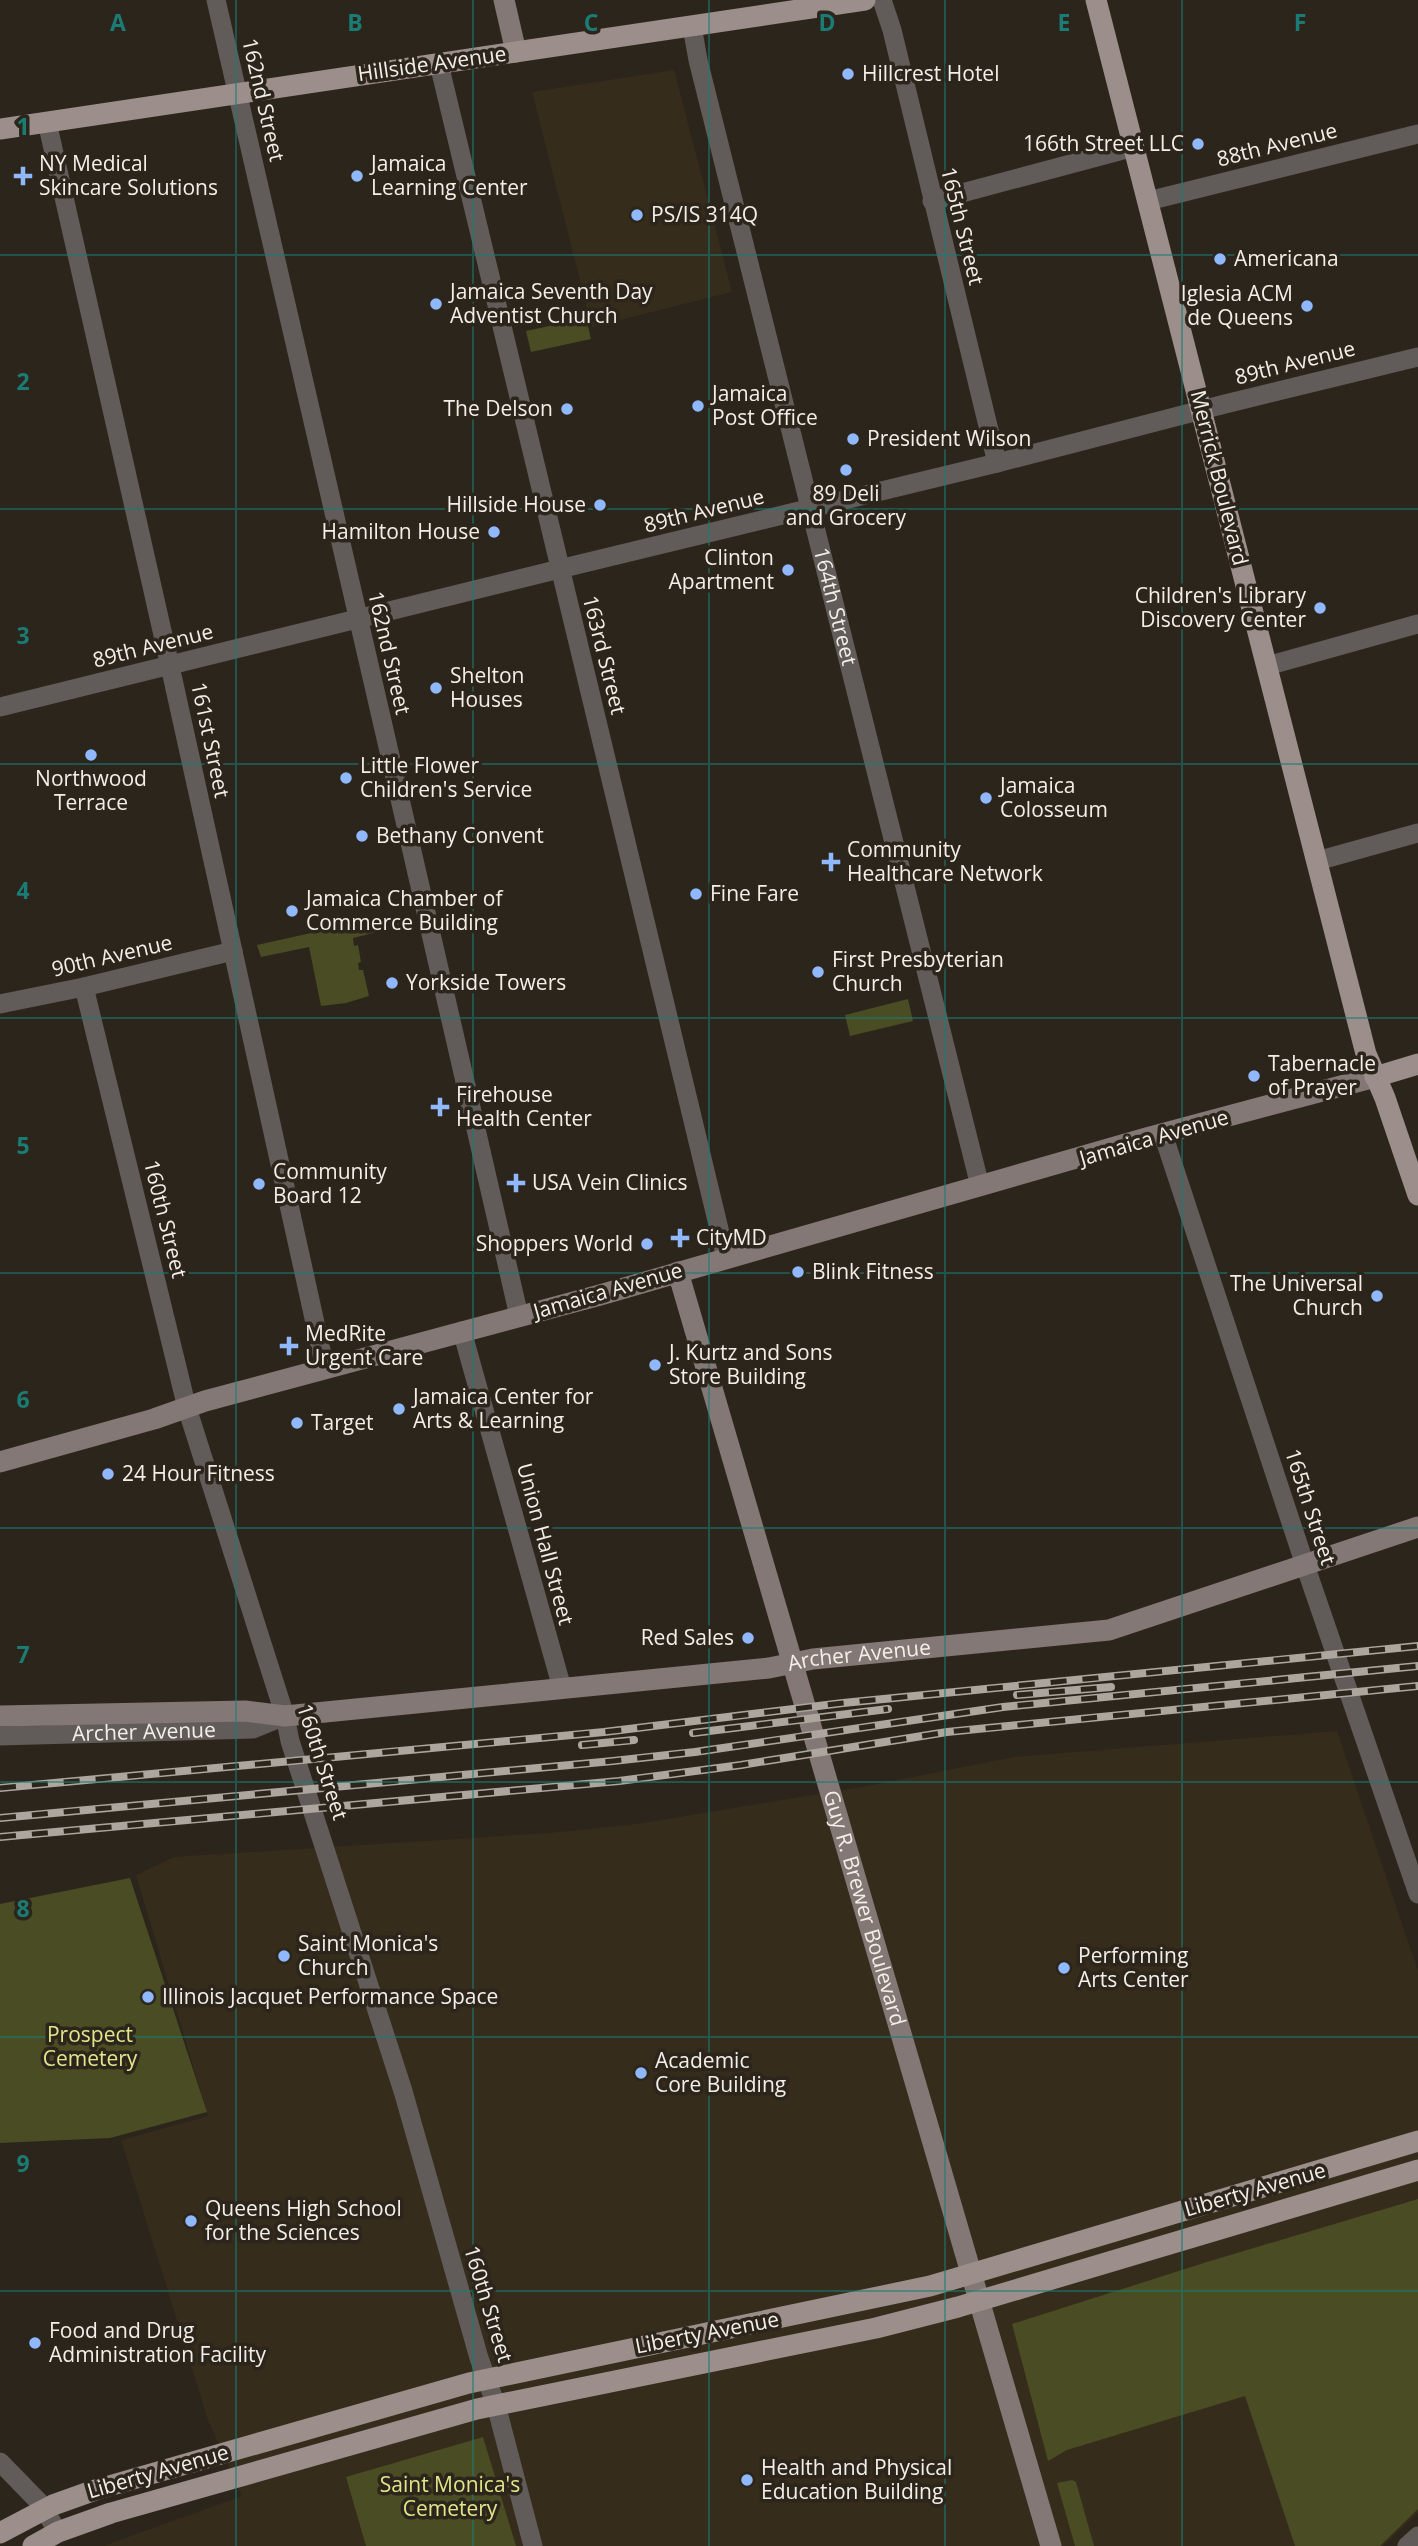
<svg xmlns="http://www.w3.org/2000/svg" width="1418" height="2546" font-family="'Open Sans',sans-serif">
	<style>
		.built { fill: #352c1b }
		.green { fill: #4a4c23 }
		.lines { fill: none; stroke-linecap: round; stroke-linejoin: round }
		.street { stroke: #615b59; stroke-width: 19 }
		.secondary { stroke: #837875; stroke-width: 21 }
		.primary { stroke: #9c8e8a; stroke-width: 21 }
		.rail-casing { stroke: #aca69e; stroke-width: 8 }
		.rail { stroke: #2c251b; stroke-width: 5; stroke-dasharray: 16; stroke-linecap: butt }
		.grid { fill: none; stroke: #1a7c74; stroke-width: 2; stroke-opacity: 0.55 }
		.poi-dot { fill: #8fb8fd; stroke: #2c251b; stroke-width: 2.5 }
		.labels { text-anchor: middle; stroke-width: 7; stroke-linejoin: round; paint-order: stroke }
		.street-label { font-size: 21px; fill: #f3efe8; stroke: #2c251b }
		.poi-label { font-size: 21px; fill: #f3efe8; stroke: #2c251b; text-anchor: start }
		.park-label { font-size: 21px; fill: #e0e68a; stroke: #2c251b }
		.grid-label { font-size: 23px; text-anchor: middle; font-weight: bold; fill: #1a7c74; stroke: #2c251b; stroke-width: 7; stroke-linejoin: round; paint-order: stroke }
	</style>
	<rect width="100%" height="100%" fill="#2c251b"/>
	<!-- built -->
	<path class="built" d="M674,70L732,292L592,327L532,92Z
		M1337,1731L1418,1971V2513L1383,2546H103L242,2496L208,2420L121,2140L208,2116L136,1875L174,1857L549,1833L637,1824L867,1786L1014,1757Z"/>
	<!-- green -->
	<path class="green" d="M586,318L591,339L531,352L526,331Z
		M402,916L405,925L353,938L354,946L358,945L361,962L358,963L359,970H363L369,996L346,1003L321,1006L309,947L261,957L257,945L338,927L365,925Z
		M908,999L913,1021L850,1036L845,1015Z
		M130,1878L207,2112L110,2138L0,2143V1904Z
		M1418,2199V2509L1380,2546H1295L1245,2396L1067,2450L1048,2461L1012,2324L1207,2262Z
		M483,2437L516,2546H366L346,2477Z
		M1072,2480L1076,2482L1094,2546H1075L1057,2483Z"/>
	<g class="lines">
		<!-- street -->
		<g class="street">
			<path d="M216,0L519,1316"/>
			<path d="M882,0L892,30L997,463"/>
			<path id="s1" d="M692,26L698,60L980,1186"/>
			<path d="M439,64L726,1258"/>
			<path d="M47,122L170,666L325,1368"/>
			<path d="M932,201L1134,147"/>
			<path d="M1148,201L1418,134"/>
			<path d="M1267,666L1418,624"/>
			<path d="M0,707L576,565L997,463L1221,405L1418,357"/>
			<path d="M1317,861L1418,833"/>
			<path d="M84,987L187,1408L285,1716L290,1741L403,2091L479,2358L496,2405L533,2546"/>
			<path d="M0,1004L84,987L233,951"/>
			<path d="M1163,1134L1305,1565L1418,1894"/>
			<path d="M462,1331L562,1688"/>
			<path id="s2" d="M0,1736L253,1729L285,1716"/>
			<path d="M0,2462L40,2503L58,2532"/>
			<path d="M1407,2546L1418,2536"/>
		</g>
		<!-- secondary -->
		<g class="secondary">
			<path d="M504,0L516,52"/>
			<path id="s3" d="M678,1272L1051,2546"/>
			<path d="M0,1462L154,1419L205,1401L600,1295L1146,1138L1375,1077"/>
			<path id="s4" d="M0,1716L245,1711L285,1716L769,1668L813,1659L1109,1630L1418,1527"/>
		</g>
		<!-- primary -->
		<path class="primary" d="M1096,0L1366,1054L1385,1098L1418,1195
			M0,129L865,0
			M1375,1077L1418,1064
			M0,2533L53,2505L95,2490L469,2383L930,2286L1418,2141
			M33,2546L58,2532L111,2513L477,2409L876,2328L958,2307L1418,2170"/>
		<!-- rail casing -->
		<g class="rail-casing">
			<path id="rail" d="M1017,1695L1111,1687
				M693,1733L888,1709
				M582,1745L634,1740
				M0,1788L604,1732L843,1703L1418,1646
				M0,1818L613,1761L695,1752L1003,1707L1418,1666
				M0,1837L619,1781L741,1765L947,1732L1418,1686"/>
		</g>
		<!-- rail -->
		<use href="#rail" class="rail"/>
	</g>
	<!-- grid -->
	<path class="grid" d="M236,0V2546M473,0V2546M709,0V2546M945,0V2546M1182,0V2546M0,255H1418M0,509H1418M0,764H1418M0,1018H1418M0,1273H1418M0,1528H1418M0,1782H1418M0,2037H1418M0,2291H1418"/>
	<!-- markers -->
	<g class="poi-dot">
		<circle cx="848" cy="74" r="7"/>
		<circle cx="1198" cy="144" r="7"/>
		<path d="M19.5 165.5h7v7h7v7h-7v7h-7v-7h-7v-7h7z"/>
		<circle cx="357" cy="176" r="7"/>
		<circle cx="637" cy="215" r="7"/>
		<circle cx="1220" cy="259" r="7"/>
		<circle cx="436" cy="304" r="7"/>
		<circle cx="1307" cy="306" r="7"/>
		<circle cx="698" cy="406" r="7"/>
		<circle cx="567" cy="409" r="7"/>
		<circle cx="853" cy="439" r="7"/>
		<circle cx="846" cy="470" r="7"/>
		<circle cx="600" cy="505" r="7"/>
		<circle cx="494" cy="532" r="7"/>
		<circle cx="788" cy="570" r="7"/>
		<circle cx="1320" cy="608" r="7"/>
		<circle cx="436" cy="688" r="7"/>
		<circle cx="91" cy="755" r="7"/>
		<circle cx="346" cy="778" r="7"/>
		<circle cx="986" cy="798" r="7"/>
		<circle cx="362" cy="836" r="7"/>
		<path d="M827.5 851.5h7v7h7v7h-7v7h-7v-7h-7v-7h7z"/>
		<circle cx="696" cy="894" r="7"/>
		<circle cx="292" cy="911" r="7"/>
		<circle cx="818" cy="972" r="7"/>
		<circle cx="392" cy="983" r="7"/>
		<circle cx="1254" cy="1076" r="7"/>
		<path d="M436.5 1096.5h7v7h7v7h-7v7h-7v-7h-7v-7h7z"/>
		<path d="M512.5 1172.5h7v7h7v7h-7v7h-7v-7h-7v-7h7z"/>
		<circle cx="259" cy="1184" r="7"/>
		<path d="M676.5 1227.5h7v7h7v7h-7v7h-7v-7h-7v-7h7z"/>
		<circle cx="647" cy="1244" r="7"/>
		<circle cx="798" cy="1272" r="7"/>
		<circle cx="1377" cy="1296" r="7"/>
		<path d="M285.5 1335.5h7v7h7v7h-7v7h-7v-7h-7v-7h7z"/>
		<circle cx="655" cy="1365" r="7"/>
		<circle cx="399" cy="1409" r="7"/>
		<circle cx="297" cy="1423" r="7"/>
		<circle cx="108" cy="1474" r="7"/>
		<circle cx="748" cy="1638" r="7"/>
		<circle cx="284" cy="1956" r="7"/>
		<circle cx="1064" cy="1968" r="7"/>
		<circle cx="148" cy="1997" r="7"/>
		<circle cx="641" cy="2073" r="7"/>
		<circle cx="191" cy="2221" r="7"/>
		<circle cx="35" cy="2343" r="7"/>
		<circle cx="747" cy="2480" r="7"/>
	</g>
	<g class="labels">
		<!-- street labels -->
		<g class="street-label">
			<text transform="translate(432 64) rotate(-8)" y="7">Hillside Avenue</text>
			<text transform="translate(263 100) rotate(77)" y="7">162nd Street</text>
			<text transform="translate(1277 145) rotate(-14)" y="7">88th Avenue</text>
			<text transform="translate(962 226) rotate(76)" y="7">165th Street</text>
			<text transform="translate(1295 363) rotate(-14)" y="7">89th Avenue</text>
			<text transform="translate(1219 478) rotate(76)" y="7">Merrick Boulevard</text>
			<text transform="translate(704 511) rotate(-14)" y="7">89th Avenue</text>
			<text dy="7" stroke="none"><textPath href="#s1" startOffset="598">164th Street</textPath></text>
			<text transform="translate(153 646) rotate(-14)" y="7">89th Avenue</text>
			<text transform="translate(389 653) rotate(77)" y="7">162nd Street</text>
			<text transform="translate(604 655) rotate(76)" y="7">163rd Street</text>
			<text transform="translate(210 740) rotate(78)" y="7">161st Street</text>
			<text transform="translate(112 956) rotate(-13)" y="7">90th Avenue</text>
			<text transform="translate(1154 1138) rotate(-16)" y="7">Jamaica Avenue</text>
			<text transform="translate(165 1219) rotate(76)" y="7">160th Street</text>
			<text transform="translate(608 1291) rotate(-16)" y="7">Jamaica Avenue</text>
			<text transform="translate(1310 1507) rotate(72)" y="7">165th Street</text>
			<text transform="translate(545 1544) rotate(75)" y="7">Union Hall Street</text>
			<text dy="7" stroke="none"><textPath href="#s4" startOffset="863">Archer Avenue</textPath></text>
			<text dy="7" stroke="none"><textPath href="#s2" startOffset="144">Archer Avenue</textPath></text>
			<text transform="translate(322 1762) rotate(72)" y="7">160th Street</text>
			<text dy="7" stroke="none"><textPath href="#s3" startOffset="663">Guy R. Brewer Boulevard</textPath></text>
			<text transform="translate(1255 2190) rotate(-16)" y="7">Liberty Avenue</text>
			<text transform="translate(488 2304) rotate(73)" y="7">160th Street</text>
			<text transform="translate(707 2333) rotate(-11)" y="7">Liberty Avenue</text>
			<text transform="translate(158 2472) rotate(-16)" y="7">Liberty Avenue</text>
		</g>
		<!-- poi labels -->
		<g class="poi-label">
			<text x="862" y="81">Hillcrest Hotel</text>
			<text x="1184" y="151" text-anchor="end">166th Street LLC</text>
			<text x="39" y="171">NY Medical<tspan x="39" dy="24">Skincare Solutions</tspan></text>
			<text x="371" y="171">Jamaica<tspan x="371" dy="24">Learning Center</tspan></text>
			<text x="651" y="222">PS/IS 314Q</text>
			<text x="1234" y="266">Americana</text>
			<text x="450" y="299">Jamaica Seventh Day<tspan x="450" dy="24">Adventist Church</tspan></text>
			<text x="1293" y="301" text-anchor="end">Iglesia ACM<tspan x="1293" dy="24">de Queens</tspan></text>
			<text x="712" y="401">Jamaica<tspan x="712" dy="24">Post Office</tspan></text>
			<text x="553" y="416" text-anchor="end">The Delson</text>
			<text x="867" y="446">President Wilson</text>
			<text x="846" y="501" text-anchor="middle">89 Deli<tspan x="846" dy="24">and Grocery</tspan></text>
			<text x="586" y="512" text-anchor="end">Hillside House</text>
			<text x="480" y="539" text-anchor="end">Hamilton House</text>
			<text x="774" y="565" text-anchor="end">Clinton<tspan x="774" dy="24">Apartment</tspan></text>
			<text x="1306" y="603" text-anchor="end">Children's Library<tspan x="1306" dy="24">Discovery Center</tspan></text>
			<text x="450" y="683">Shelton<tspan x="450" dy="24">Houses</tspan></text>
			<text x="360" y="773">Little Flower<tspan x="360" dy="24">Children's Service</tspan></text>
			<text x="91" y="786" text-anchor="middle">Northwood<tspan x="91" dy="24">Terrace</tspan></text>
			<text x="1000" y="793">Jamaica<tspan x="1000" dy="24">Colosseum</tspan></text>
			<text x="376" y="843">Bethany Convent</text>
			<text x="847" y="857">Community<tspan x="847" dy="24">Healthcare Network</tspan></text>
			<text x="710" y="901">Fine Fare</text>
			<text x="306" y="906">Jamaica Chamber of<tspan x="306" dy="24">Commerce Building</tspan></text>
			<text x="832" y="967">First Presbyterian<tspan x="832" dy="24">Church</tspan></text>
			<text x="406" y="990">Yorkside Towers</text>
			<text x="1268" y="1071">Tabernacle<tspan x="1268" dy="24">of Prayer</tspan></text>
			<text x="456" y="1102">Firehouse<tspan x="456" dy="24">Health Center</tspan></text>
			<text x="273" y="1179">Community<tspan x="273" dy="24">Board 12</tspan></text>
			<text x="532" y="1190">USA Vein Clinics</text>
			<text x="696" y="1245">CityMD</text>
			<text x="633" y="1251" text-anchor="end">Shoppers World</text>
			<text x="812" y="1279">Blink Fitness</text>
			<text x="1363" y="1291" text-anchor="end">The Universal<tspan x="1363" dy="24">Church</tspan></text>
			<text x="305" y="1341">MedRite<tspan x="305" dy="24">Urgent Care</tspan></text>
			<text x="669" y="1360">J. Kurtz and Sons<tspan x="669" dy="24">Store Building</tspan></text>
			<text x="413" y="1404">Jamaica Center for<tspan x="413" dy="24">Arts &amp; Learning</tspan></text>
			<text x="311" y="1430">Target</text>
			<text x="122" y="1481">24 Hour Fitness</text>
			<text x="734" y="1645" text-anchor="end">Red Sales</text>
			<text x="298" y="1951">Saint Monica's<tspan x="298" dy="24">Church</tspan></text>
			<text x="1078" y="1963">Performing<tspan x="1078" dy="24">Arts Center</tspan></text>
			<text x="162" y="2004">Illinois Jacquet Performance Space</text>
			<text x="655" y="2068">Academic<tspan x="655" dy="24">Core Building</tspan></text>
			<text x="205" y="2216">Queens High School<tspan x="205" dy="24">for the Sciences</tspan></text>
			<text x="49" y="2338">Food and Drug<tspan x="49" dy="24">Administration Facility</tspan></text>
			<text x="761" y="2475">Health and Physical<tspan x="761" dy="24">Education Building</tspan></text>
		</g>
		<!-- park labels -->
		<g class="park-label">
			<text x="90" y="2042">Prospect<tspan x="90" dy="24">Cemetery</tspan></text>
			<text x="450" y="2492">Saint Monica's<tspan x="450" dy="24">Cemetery</tspan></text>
		</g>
	</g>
	<g class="grid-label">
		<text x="118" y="31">A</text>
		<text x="355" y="31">B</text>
		<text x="591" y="31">C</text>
		<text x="827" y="31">D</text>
		<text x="1064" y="31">E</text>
		<text x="1300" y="31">F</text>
		<text x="23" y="135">1</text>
		<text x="23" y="390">2</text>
		<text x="23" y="644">3</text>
		<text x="23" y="899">4</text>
		<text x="23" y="1154">5</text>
		<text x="23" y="1408">6</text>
		<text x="23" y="1663">7</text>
		<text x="23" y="1917">8</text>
		<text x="23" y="2172">9</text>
	</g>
</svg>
